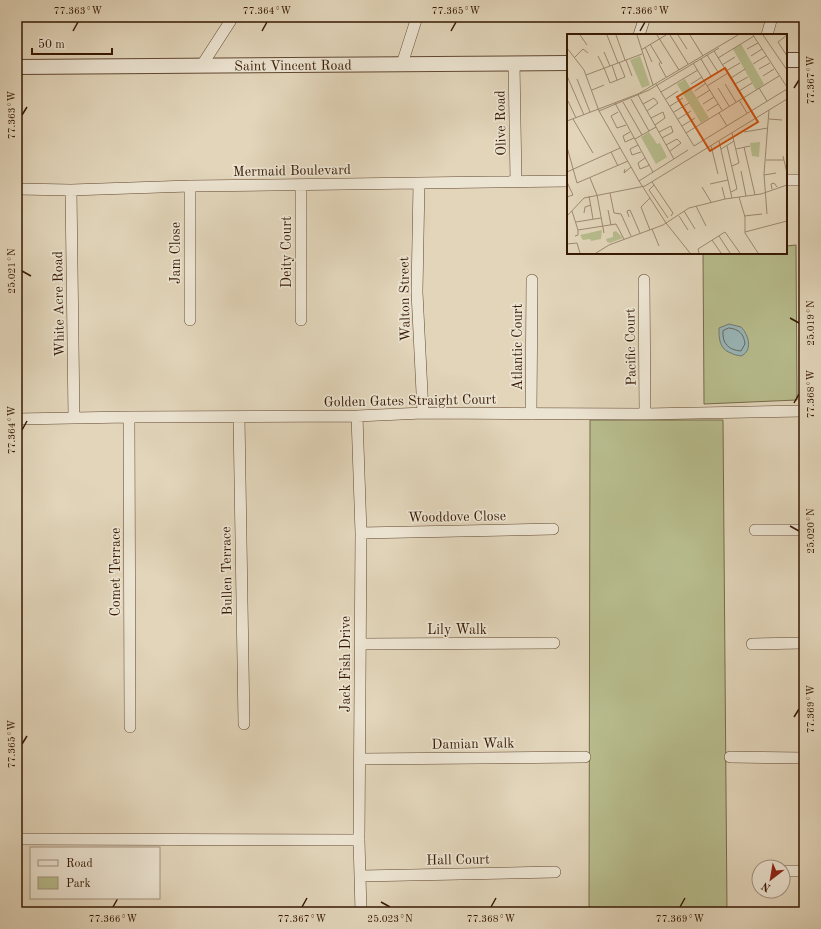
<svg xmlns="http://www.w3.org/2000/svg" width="821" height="929" font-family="'Old Standard TT',serif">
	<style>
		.green { fill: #b7bc8d; stroke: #766a48 }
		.water { fill: #98b6b8; stroke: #71776f }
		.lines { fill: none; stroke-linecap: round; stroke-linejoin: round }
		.shore { stroke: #67675d; stroke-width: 1 }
		.minor-casing { stroke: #614730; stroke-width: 12 }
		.tertiary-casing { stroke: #614730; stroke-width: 16 }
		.minor { stroke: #ece4d2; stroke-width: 11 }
		.tertiary { stroke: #ece4d2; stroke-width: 14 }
		.ticks { fill: none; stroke: #361802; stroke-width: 1.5 }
		.labels { text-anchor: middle; stroke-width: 3.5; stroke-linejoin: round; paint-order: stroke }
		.street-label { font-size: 14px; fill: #361802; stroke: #ece4d2 }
		.inset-road { fill: none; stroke: #9d8970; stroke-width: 1 }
		.view { fill: #cd4f0a; fill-opacity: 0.15; stroke: #cd4f0a; stroke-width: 2 }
		.inset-edge { fill: none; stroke: #361802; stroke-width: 2 }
		.neatline { fill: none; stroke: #361802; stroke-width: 1.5 }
		.ticks-label { font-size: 10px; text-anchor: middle; fill: #361802 }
	</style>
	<rect width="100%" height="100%" fill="#e2d5ba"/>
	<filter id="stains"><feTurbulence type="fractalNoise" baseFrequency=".005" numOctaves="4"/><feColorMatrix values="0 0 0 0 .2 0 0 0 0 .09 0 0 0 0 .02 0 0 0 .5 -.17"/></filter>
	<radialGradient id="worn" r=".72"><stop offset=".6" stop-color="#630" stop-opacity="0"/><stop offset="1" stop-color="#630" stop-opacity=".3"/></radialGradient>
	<!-- green -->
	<path class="green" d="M796,245L797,400L704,404L703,253H786V246Z
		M590,420H723L727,912H589Z"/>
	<!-- water -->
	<path class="water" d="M729,324L741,327C749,335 753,351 741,356C737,355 734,355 731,353C719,349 719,338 719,328Z"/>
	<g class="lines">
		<!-- shore -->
		<path class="shore" d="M729,328C739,329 744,334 745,344L741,351C728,350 722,343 723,331Z"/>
		<!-- minor casing -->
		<g class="minor-casing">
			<path id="minor" d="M639,35L645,17
				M767,35L772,17
				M514,63L516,181
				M402,64L417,17
				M202,65L233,17
				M786,180H804
				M419,183L417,292L423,413
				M301,185V320
				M190,186V320
				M17,189L71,190L190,186L568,181
				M71,190L74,418
				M644,280L645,414
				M531,414L532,280
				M357,416L361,533L359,840L361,912
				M129,417L130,727
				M239,417L244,724
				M17,419L129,417L357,416L423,413L645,414L804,411
				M755,530H804
				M361,533L553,529
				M360,644L554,643
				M752,644L804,643
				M730,757L804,758
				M361,759L585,757
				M17,839L359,840
				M783,871H804
				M361,876L555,872"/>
		</g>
		<!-- tertiary casing -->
		<g class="tertiary-casing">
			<g id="tertiary">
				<path d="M786,60H804"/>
				<path id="s1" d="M17,67L568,63"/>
			</g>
		</g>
		<!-- minor -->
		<use href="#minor" class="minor"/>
		<!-- tertiary -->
		<use href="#tertiary" class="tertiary"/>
	</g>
	<!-- ticks -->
	<path class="ticks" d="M73,31L78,22M262,31L267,22M451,31L456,22M640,31L645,22M794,88L799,80M22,115L27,107M22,271L31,276M790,318L799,323M794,403L799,394M22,430L27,421M790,526L799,531M794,717L799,709M22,744L27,736M381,902L390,907M113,907L118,898M302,907L307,898M491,907L496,898M680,907L685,898"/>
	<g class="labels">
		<!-- street labels -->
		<g class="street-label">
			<text dy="5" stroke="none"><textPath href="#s1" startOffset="276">Saint Vincent Road</textPath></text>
			<text transform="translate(500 123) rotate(-91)" y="5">Olive Road</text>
			<text transform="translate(292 170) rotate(-1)" y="5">Mermaid Boulevard</text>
			<text transform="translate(286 252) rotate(-90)" y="5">Deity Court</text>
			<text transform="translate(175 253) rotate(-90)" y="5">Jam Close</text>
			<text transform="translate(404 299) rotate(-91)" y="5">Walton Street</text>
			<text transform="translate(58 304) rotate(-91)" y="5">White Acre Road</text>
			<text transform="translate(517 347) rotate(-90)" y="5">Atlantic Court</text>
			<text transform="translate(630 347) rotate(-91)" y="5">Pacific Court</text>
			<text transform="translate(410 400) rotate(-1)" y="5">Golden Gates Straight Court</text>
			<text transform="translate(457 516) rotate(-1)" y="5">Wooddove Close</text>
			<text transform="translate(226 571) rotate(-91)" y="5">Bullen Terrace</text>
			<text transform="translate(115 572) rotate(-90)" y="5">Comet Terrace</text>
			<text x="457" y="634">Lily Walk</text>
			<text transform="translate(345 664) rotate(-90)" y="5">Jack Fish Drive</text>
			<text transform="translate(473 743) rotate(-1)" y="5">Damian Walk</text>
			<text transform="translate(458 859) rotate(-1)" y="5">Hall Court</text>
		</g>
	</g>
	<!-- overview -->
	<g transform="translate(567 34)">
		<rect width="220" height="220" fill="#e2d5ba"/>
		<path d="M174,10L197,50L189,56L166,15ZM73,22L83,51L75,54L63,26ZM118,45L142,84L134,89L110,50ZM82,98L90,110L93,109L100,123L89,130L74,103ZM193,108L192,123L185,122L183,109ZM35,196L34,205L24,207L23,205L16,206L13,201ZM49,197L56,204L43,209L40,208L39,205L46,203V198Z" fill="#b7bc8d"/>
		<path class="inset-road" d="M13,1L20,11M40,1L51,29M49,1L58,26M70,1L86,51M90,1L112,36M103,1L121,30M111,1L120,15M123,1L136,22M186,1L220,53M196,1L220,36M220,1L211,8L220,22M83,10L95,30M78,13L85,28M0,14L17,36L32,77L72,147L99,189L123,219M180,15L191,9M74,16L99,1M147,17L176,64M37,18L43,32M140,21L151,38M31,22L37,34M184,22L195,15M7,24L16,15L21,19M151,24L187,2M134,25L144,42M59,26L65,42M94,27L92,30L99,43M126,29L155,76M186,30L199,22M45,31L50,46M155,31L168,23M37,34L43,49L58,43L52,28M192,35L203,29M159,37L173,29M19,41L75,20M0,42L17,81M196,42L207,35M164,44L178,35M10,45L23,78M89,50L127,112L220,55M124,50L135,43M158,50L169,68M168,50L181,43M140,52L161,39M151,54L162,72M192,54L200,67M25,56L37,51M128,57L139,49M172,57L185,49M94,58L131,36M71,61L107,125M130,64L143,56M64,65L82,97M99,65L111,57M172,66L180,79M1,67L9,84M56,68L75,101M48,69L86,138M76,70L87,64L91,69L80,77M136,70L147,63M103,72L116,64M32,77L82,56L152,14M140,77L151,70M51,78L44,82L50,94L59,91M107,78L122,69M152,79L160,92M84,84L96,78L98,84L88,91M6,85L26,119M111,85L124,77M202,85L215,86M0,87L71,60L171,1M115,92L128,84M63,98L56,102L58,108L67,104M92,98L104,92L106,98L95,104M177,98L201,94M119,99L212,42M68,105L89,93M152,107L165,164M71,111L63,115L65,121L74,118M99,111L110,105L114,109L103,117M144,112L151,140M160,112L170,155L164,158M0,113L10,149L61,127M177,113L188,161M154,115L167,107M169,115L183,112M44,118L51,132M216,122L220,139M78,124L71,129L73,135L83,131M199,126H217M165,132L172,129L165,99M58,135L57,139L64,133M174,137L179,162M0,138L53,114M197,141L209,139M23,144L30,161L37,199M72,147L121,116M85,148L106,179L104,182M143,150L161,146M87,151L82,156L101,184M135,153L144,168M155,153L158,165M205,155L204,150L207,149L210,153M43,159L47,179L54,180L64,202M22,162L26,185M0,163L6,161L0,148M172,163L178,183V199L191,219M83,164L74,173L83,196M129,172L139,192M41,176L44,191M5,177L11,196V201L8,202M117,177L128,195M17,179L18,173L24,171M200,180L197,140L202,76M0,182L17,164L78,152L220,65M112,182L121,196M177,182L195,180M62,183L60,177L63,176L73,199M9,188L34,184M85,195L92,212M11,196L49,190L57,205M178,198L220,187M152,202L163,219M145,206L154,219M0,210L10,209L13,219M29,219L42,211L96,191L122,174L158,165L194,160L220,151M132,219L131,215L158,198L173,219"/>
		<path class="view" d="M158,34L191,88L143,117L110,63Z"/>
		<rect width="220" height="220" class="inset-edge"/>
	</g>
	<!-- margin -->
	<rect width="821" height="929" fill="none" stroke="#e2d5ba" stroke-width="44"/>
	<!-- legend -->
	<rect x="30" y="847" width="130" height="52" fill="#ece4d2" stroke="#a3927f"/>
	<rect x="38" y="860" width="20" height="6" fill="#ece4d2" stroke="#a3927f"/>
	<text x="66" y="867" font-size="12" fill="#361802">Road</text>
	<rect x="38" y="877" width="20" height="12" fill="#b7bc8d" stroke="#a3927f"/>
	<text x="66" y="887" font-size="12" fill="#361802">Park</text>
	<!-- north arrow -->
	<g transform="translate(771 879) rotate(211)"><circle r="19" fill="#ece4d2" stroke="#a3927f"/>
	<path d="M0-3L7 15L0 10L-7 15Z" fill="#8f2418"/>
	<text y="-6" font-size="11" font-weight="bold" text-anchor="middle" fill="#361802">N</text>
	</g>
	<!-- scale -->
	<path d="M32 48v6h80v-6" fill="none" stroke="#361802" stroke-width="2"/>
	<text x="38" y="48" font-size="12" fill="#361802" stroke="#ece4d2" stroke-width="3" paint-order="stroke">50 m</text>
	<rect x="22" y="22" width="777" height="885" class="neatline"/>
	<g class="ticks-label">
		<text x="78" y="14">77.363°W</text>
		<text x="267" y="14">77.364°W</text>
		<text x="456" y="14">77.365°W</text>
		<text x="645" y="14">77.366°W</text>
		<text transform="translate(810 80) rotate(-90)" y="4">77.367°W</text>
		<text transform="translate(11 115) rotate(-90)" y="4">77.363°W</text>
		<text transform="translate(11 271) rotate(-90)" y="4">25.021°N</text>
		<text transform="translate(810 323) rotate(-90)" y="4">25.019°N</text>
		<text transform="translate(810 394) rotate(-90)" y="4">77.368°W</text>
		<text transform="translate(11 430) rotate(-90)" y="4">77.364°W</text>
		<text transform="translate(810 531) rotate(-90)" y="4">25.020°N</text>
		<text transform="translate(810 709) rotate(-90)" y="4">77.369°W</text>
		<text transform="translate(11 744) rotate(-90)" y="4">77.365°W</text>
		<text x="113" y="922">77.366°W</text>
		<text x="302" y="922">77.367°W</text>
		<text x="390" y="922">25.023°N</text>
		<text x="491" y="922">77.368°W</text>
		<text x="680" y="922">77.369°W</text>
	</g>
	<rect width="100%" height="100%" filter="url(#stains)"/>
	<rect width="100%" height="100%" fill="url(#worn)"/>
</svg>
